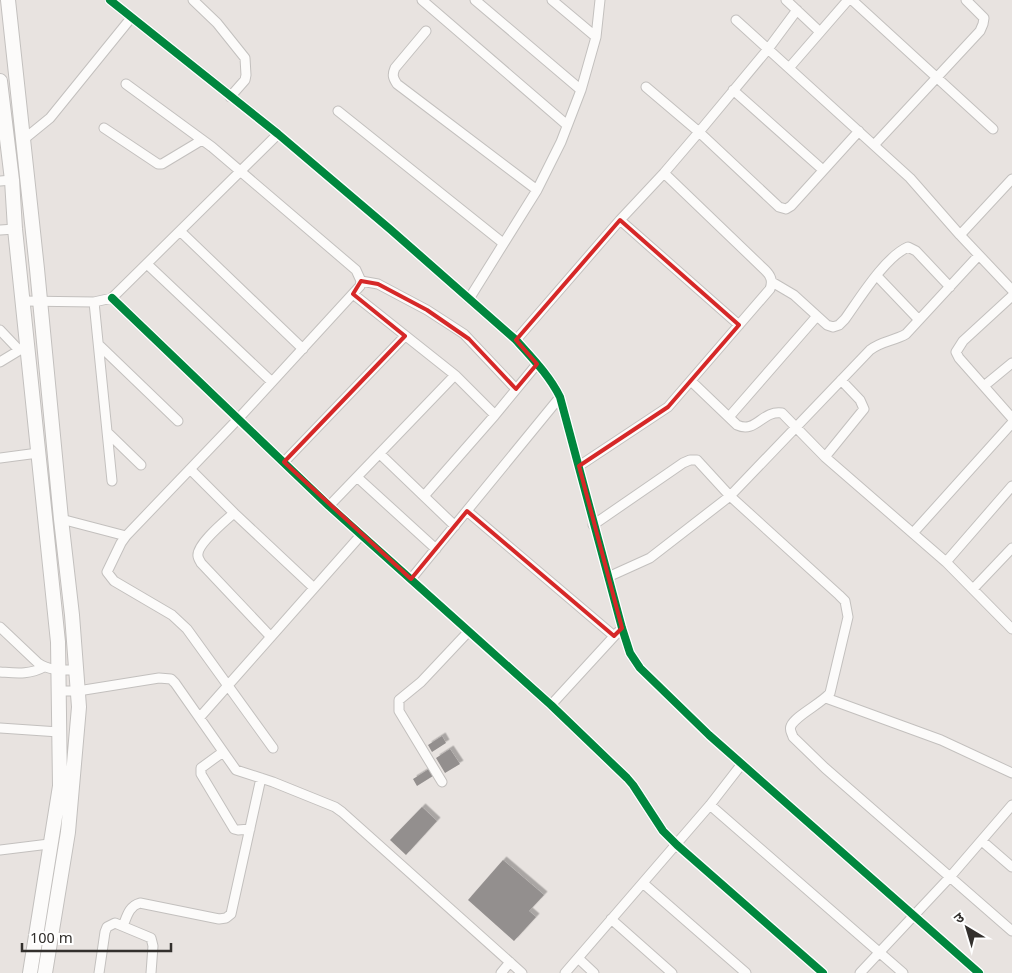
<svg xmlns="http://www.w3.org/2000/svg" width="1012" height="973" font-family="Georgia,'Noto Sans Devanagari',serif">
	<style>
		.building { fill: #938f8e; filter: url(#shadow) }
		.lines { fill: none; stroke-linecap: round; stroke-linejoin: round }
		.street-casing { stroke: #c3c0be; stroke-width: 11 }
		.secondary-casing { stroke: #c3c0be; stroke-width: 16 }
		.street { stroke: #fcfbfa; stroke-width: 9 }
		.secondary { stroke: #fcfbfa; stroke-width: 14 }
		.cycleway-casing { stroke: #fff; stroke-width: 11 }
		.cycleway { stroke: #00873e; stroke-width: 8 }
		.marked { fill: none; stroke: #d62828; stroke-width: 4; stroke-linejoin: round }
	</style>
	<defs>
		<filter id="shadow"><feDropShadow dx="3.5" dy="-3.5" stdDeviation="0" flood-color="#0004"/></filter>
	</defs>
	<rect width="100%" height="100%" fill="#e8e3e0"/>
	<!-- building -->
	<path class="building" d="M442,736L446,743L432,752L428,745Z
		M450,749L460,764L445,773L436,758Z
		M429,769L433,776L417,786L413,779Z
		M422,807L437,821L406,855L390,840Z
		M503,860L544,895L529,911L536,917L514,941L468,900Z"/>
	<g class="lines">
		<!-- street casing -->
		<g class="street-casing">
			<path id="street" d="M110,0L278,134L391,230L516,340C532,358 549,375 560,397L622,628L630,653L640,668L709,735L979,973
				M193,0L217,23L245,58L246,75L245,80L230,97
				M422,0L567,125
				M475,0L581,90
				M552,0L596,37
				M786,0L820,32
				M852,0L993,129
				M736,20L910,178L960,235L1012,290
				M426,31L395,68C392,75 393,78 397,84L537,190
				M789,68L848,0
				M126,84L212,147L356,270L361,281L360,286L238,419L126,536L121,543L107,572L114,581L172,615L187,629L273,748
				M646,87L699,132L779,207L786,209L791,206L859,131
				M733,90L823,170
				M338,111L503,243
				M104,128L158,164H162L202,140
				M23,140L50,118L131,18
				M874,145L980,31L983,24L984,18L966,0
				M0,181L12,180
				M620,220L739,325
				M0,230L15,229
				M180,231L303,349
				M960,235L1012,179
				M147,264L272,382
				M877,276L919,320
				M361,281L378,284L427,310L464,334L516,389
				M772,282L794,295L827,325L833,327L839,325L845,319C860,298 885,257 908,247L916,251L950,287
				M353,294L455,375L495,415
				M1012,296L963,341L956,352L959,358L1012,418
				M112,298L329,506L551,705L627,778L633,785L663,831L677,845L823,973
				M469,299L537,190L561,142L581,90L596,37L600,0
				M23,301L94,302L112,298L278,134
				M94,302L112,481
				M0,330L19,350
				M516,340L620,220L664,173L699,132L768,49L797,10
				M99,345L178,421
				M0,362L28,345
				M691,381L737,425C756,434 762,410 782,413L825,457L946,562L1012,629
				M984,386L1012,363
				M729,417L817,316
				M107,432L141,465
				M380,454L455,526
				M825,457L864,409L860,400L841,380
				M0,458L38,453
				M284,462L405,336
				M579,466L668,407L770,289C773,281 771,276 765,270L664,173
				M190,469L234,513L314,588
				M357,477L436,549
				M424,496L495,415L537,364
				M329,506L455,375
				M467,511L614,636
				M234,513C225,521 196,545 198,556C198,558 200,561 201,563L271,637
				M61,519L126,536
				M593,525L683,463L690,460H697L730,496L839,595L845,601L848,617L830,693C822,703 795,716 791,726C789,730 792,733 793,737L825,768L1012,931
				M913,533L1012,423
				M946,562L1012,486
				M608,577L650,558L730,496L870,350C881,341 894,341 906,334L979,255
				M411,579L560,397
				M973,589L1012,548
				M0,627L38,663C50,671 62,670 76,670
				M0,672C16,673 29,675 44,667
				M59,691H78L159,678L171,679L175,683L236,770L273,782L335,807L342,812L522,973
				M826,698L941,740L1012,773
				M551,705L618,632
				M200,717L361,535
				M0,728L59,732
				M223,752L201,768V774L234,829L238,830L250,829
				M442,782L399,711V700L421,682L469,631
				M710,805L903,973
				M982,841L1012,867
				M0,850L49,844
				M644,884L746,973
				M611,919L672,973
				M123,926C127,916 129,906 140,903L219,919L226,918L231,914L261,778
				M578,958L594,973
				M99,973L105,932L107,927L115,923L151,938L153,946L151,973
				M501,973L510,962
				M565,973L710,805L741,765
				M860,973L950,877L1012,805"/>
		</g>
		<!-- secondary casing -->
		<g class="secondary-casing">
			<path id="secondary" d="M8,0L37,269L61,519L72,615L79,707L68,832L45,973
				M0,81L12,180L15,229L58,642L60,786L30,973"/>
		</g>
		<!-- street -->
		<use href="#street" class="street"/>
		<!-- secondary -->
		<use href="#secondary" class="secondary"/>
		<!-- cycleway casing -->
		<g class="cycleway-casing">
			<path id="cycleway" d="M110,0L278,134L391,230L516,340C532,358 549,375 560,397L622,628L630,653L640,668L709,735L979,973
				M112,298L329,506L551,705L627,778L633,785L663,831L677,845L823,973"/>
		</g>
		<!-- cycleway -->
		<use href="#cycleway" class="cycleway"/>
	</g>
	<!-- marked area -->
	<path class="marked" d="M620,220L739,325L668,407L579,466L622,628L614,636L467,511L411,579L284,462L405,336L353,294L361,281L378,284L427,310L469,339L516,389L537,364L516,340Z"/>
	<!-- north arrow -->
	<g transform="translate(967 928) rotate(322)" stroke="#ffffff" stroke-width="4" paint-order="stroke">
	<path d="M0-4L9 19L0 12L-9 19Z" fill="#33302d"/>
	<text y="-8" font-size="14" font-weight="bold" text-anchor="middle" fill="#33302d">उ</text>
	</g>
	<!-- scale -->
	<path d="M22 943v8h149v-8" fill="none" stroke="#33302d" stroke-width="2.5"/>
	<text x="30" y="943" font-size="15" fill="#33302d" stroke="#ffffff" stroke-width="4" paint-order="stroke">100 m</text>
</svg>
